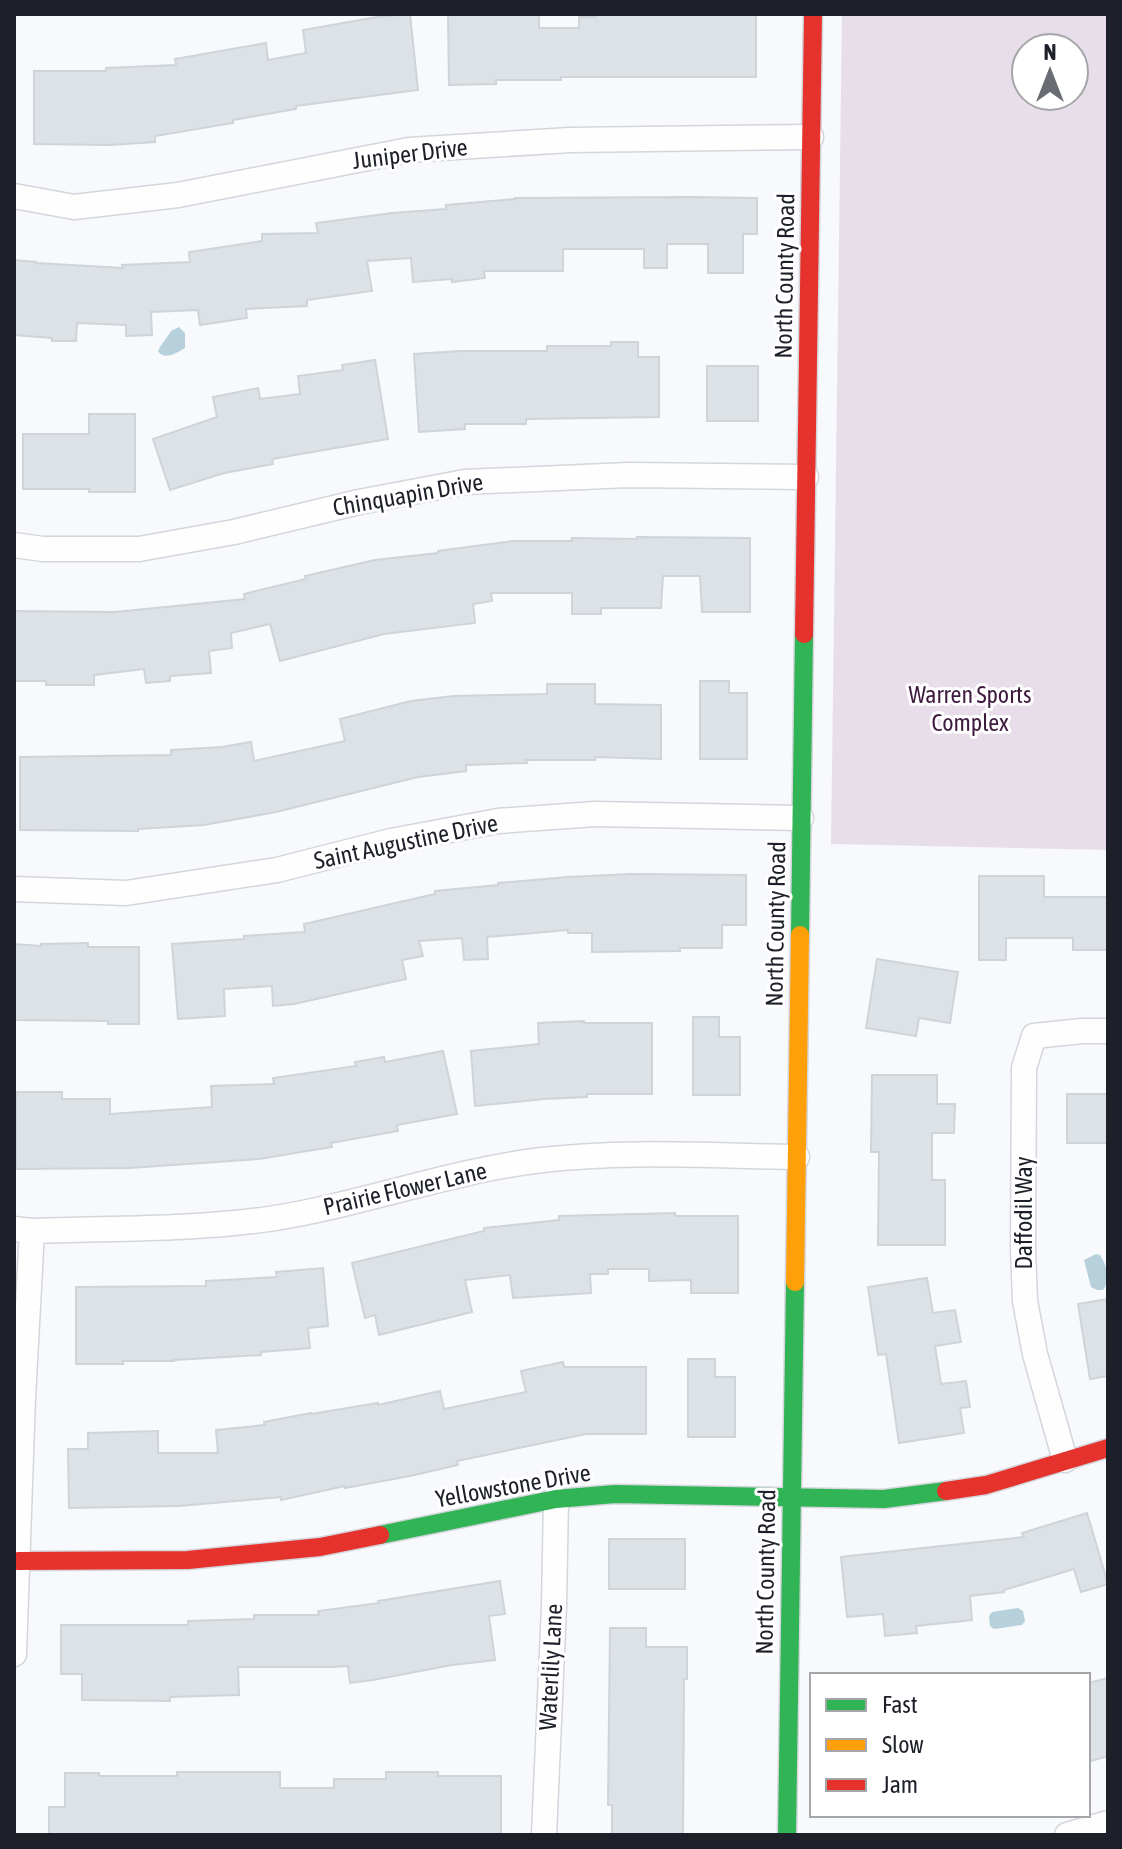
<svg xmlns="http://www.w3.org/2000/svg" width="1122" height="1849" font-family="'Asap Condensed',sans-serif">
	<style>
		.green { fill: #e8dee9; fill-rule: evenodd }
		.water { fill: #b6d1dc }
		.building { fill: #dde2e7; stroke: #cfd4d9; stroke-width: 2 }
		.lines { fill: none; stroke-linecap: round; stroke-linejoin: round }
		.street-casing { stroke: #d4d6dc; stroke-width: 27 }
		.fast-casing { stroke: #d4d6dc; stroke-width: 21 }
		.slow-casing { stroke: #d4d6dc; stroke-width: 21 }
		.jam-casing { stroke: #d4d6dc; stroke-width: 21 }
		.street { stroke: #fefeff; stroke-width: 24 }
		.fast { stroke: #30b455; stroke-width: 18 }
		.slow { stroke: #ff9f0a; stroke-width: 18 }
		.jam { stroke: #e5322d; stroke-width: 18 }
		.labels { text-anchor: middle; stroke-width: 6; stroke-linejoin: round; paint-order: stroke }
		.street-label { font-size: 24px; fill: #1d2029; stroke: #fff }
		.park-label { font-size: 24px; fill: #3e1b3e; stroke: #fff }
	</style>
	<rect width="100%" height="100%" fill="#f7f9fc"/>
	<!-- green -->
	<path class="green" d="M842,14H1108V850L831,844ZM1026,48H1074V96H1026Z"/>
	<!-- water -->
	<path class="water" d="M179,327L185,333V348C177,353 164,361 158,351C161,344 167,338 171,331Z
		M1096,1254L1100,1255C1107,1266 1111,1279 1103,1290H1097L1091,1287L1084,1260Z
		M1018,1608L1023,1611L1025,1621L1022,1625L994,1629L990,1626L989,1616L992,1612Z"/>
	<!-- building -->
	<path class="building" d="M410,14L418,90L296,106V109L233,120V123L155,136V142L110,145L34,144V71H106V68L176,65L175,59L266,43L268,60L306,53L303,30L377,17Z
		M448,14H539V28H579V17H596V14H756V77H561V80H496V84L449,85Z
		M692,197L757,198V234H743V273H708V244H667V268H644V249H563V271H484L485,278L452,282V279L413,282L411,258L367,261L372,291L307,300V306L246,309L247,318L200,325L198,310L151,312L152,335L126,336V325L77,323L76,341H52V338L14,335V260L36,262V263L123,268L122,265L190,262L189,252L262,241V234L318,233L316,223L392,213L446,209V205L515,199V198Z
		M611,342H638V357H659V417L526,419V424H465V429L419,432L414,354L460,351H547V346H611Z
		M375,360L388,439L272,459L273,464L224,473L170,490L153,439L217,417L213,397L258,388L260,399L300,394L298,376L343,370L342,365Z
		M707,366H758V421H707Z
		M89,414H135V492H89V489H23V434H89Z
		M637,537L750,538V612H702L700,576H663L661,608H601V614H572V593H491L492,601L473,604L475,623L384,634L280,661L270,624L231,633L232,648L209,651L211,673L170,676V681L146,683L144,669L94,675V685H46V681H14V611L115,612L245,599L244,594L306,579L305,576L375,560L438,553V551L513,541H572V538L637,539Z
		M700,681H729V693H747V759H700Z
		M547,684H595V704L661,705V759L595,757V760H526L527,763L466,765V771L418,777L276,812L204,825L138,829V831L20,830V757L171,755V750L222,747L251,742L254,761L345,741L340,719L411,701L453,696L547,694Z
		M632,874L746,875V925H722V948H680V951L592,952V933H568V930L487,937L488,959L464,960L462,938L419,941L423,956L402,960L406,979L294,1004L273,1006L272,986L224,989L225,1016L178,1019L172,944L244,939V936L305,932L304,924L435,894V891L498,885V883L568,877Z
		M979,876H1044V897H1108V950H1073V938H1006V960H979Z
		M88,943V947H139V1024H108V1021L14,1020V944L41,946V944Z
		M877,959L958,972L950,1023L919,1018L916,1036L866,1028Z
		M693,1017H719V1037H740V1095H693Z
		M584,1021V1023H652V1094H587V1097L544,1099L475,1106L471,1051L539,1044L538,1023Z
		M443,1051L457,1114L397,1125L398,1131L331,1143L332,1147L259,1159L130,1168L16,1169V1092H62V1099H110V1114L212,1107L211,1086L274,1084L273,1078L356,1066L355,1062L384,1057L385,1062Z
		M872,1075H937V1104H955L954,1133H932V1180H945V1245H878L879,1152H871Z
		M1067,1094H1108V1143H1067Z
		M675,1213V1216H738V1293H691V1280L649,1281V1269H608V1274H590L591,1293L513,1298L510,1275L465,1280L472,1312L379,1335L375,1315L365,1318L352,1263L484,1231V1228L559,1220V1216Z
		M323,1268L328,1326L308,1328L310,1348L261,1352V1355L174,1360V1361H123V1364H76V1287L206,1286V1281L277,1277L276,1272Z
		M927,1278L933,1313L955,1310L961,1342L935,1346L941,1384L966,1381L970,1407L960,1408L964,1433L899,1443L886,1354L878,1355L868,1287Z
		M1108,1299V1376L1090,1379L1078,1304Z
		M688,1359H715V1377H735V1437H688Z
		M563,1362L564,1367H646V1434H586L457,1461L458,1465L410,1476L345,1488V1486L281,1500V1497L179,1506L69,1508L68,1449H88V1433L158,1431V1453H218L216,1430L265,1425L264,1422L311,1413V1414L378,1403V1405L440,1391L444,1409L526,1392L521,1371Z
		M1087,1513L1108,1584L1081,1592L1074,1569L1004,1590V1592L970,1596L972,1620L916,1626L917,1633L885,1636L883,1614L847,1617L841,1557L1024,1537L1022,1533Z
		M609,1539H685V1589H609Z
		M500,1581L505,1614L489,1616L495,1660L452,1665L373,1680L350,1683L348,1666L332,1667H238L239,1695L170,1697V1701L82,1700V1674H61V1625H188V1621L254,1619V1615H319L318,1611L379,1603L378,1601Z
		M610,1628H646V1647H687V1679H684L683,1835H612V1805H608Z
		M1108,1678V1756L1088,1762V1683Z
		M177,1772H280V1788H334V1779H386V1772H438V1776H501V1835H49V1807H65V1773H99V1776H177Z"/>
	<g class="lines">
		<!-- street casing -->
		<g class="street-casing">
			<path id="street" d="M14,196L74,207L178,195L409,150L570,140L811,137
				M14,545L43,549H139L234,532L359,502L465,482L629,475L806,477
				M14,889L126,893L277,870L391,841L498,821L595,814L801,818
				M14,1229L32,1231C111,1228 191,1230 269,1219C361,1205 449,1171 542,1160C626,1150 712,1156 797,1157
				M1065,1460L1035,1354L1025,1301L1023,1250L1024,1068L1034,1036L1082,1031H1108
				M14,1654L23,1398L32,1231
				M544,1835L554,1606L556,1499
				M1067,1835L1108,1823"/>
		</g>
		<!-- fast casing -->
		<g class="fast-casing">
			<path id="fast" d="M800,935L804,634
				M380,1535L556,1499L615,1494L884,1499L946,1491
				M787,1835L795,1282"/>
		</g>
		<!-- slow casing -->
		<g class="slow-casing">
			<path id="slow" d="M795,1282L800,935"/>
		</g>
		<!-- jam casing -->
		<g class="jam-casing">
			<path id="jam" d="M804,634L813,14
				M946,1491L986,1485L1108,1448
				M18,1561L188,1560L320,1547L380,1535"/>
		</g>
		<!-- street -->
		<use href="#street" class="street"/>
		<!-- fast -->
		<use href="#fast" class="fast"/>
		<!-- slow -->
		<use href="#slow" class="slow"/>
		<!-- jam -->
		<use href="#jam" class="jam"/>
	</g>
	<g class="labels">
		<!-- street labels -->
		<g class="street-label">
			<text transform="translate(410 154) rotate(-7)" y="8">Juniper Drive</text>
			<text transform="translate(785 276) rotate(-89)" y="8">North County Road</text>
			<text transform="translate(408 495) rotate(-10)" y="8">Chinquapin Drive</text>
			<text transform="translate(406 842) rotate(-12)" y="8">Saint Augustine Drive</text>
			<text transform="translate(776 924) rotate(-89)" y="8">North County Road</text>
			<text transform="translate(405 1189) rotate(-13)" y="8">Prairie Flower Lane</text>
			<text transform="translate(1024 1213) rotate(-90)" y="8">Daffodil Way</text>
			<text transform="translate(513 1486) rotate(-10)" y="8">Yellowstone Drive</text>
			<text transform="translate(766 1572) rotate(-89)" y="8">North County Road</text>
			<text transform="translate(551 1667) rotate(-87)" y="8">Waterlily Lane</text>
		</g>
		<!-- park labels -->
		<g class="park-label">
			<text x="970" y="703">Warren Sports<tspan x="970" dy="28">Complex</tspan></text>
		</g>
	</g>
	<!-- border -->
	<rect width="1122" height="1849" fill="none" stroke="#1d2029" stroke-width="32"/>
	<!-- legend -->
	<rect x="810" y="1673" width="280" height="144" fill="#ffffff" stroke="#a5a6a9" stroke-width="2"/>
	<rect x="826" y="1699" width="40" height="12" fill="#30b455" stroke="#a5a6a9" stroke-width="2"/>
	<text x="882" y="1713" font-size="24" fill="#1d2029">Fast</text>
	<rect x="826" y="1739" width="40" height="12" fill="#ff9f0a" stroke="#a5a6a9" stroke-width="2"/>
	<text x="882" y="1753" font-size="24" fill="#1d2029">Slow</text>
	<rect x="826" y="1779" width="40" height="12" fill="#e5322d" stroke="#a5a6a9" stroke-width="2"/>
	<text x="882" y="1793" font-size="24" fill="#1d2029">Jam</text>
	<!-- north arrow -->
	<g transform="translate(1050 72)"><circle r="38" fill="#ffffff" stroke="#a5a6a9" stroke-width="2"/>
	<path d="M0-6L14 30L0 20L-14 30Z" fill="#696c73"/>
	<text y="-12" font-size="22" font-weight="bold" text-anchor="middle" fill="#1d2029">N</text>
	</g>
</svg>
